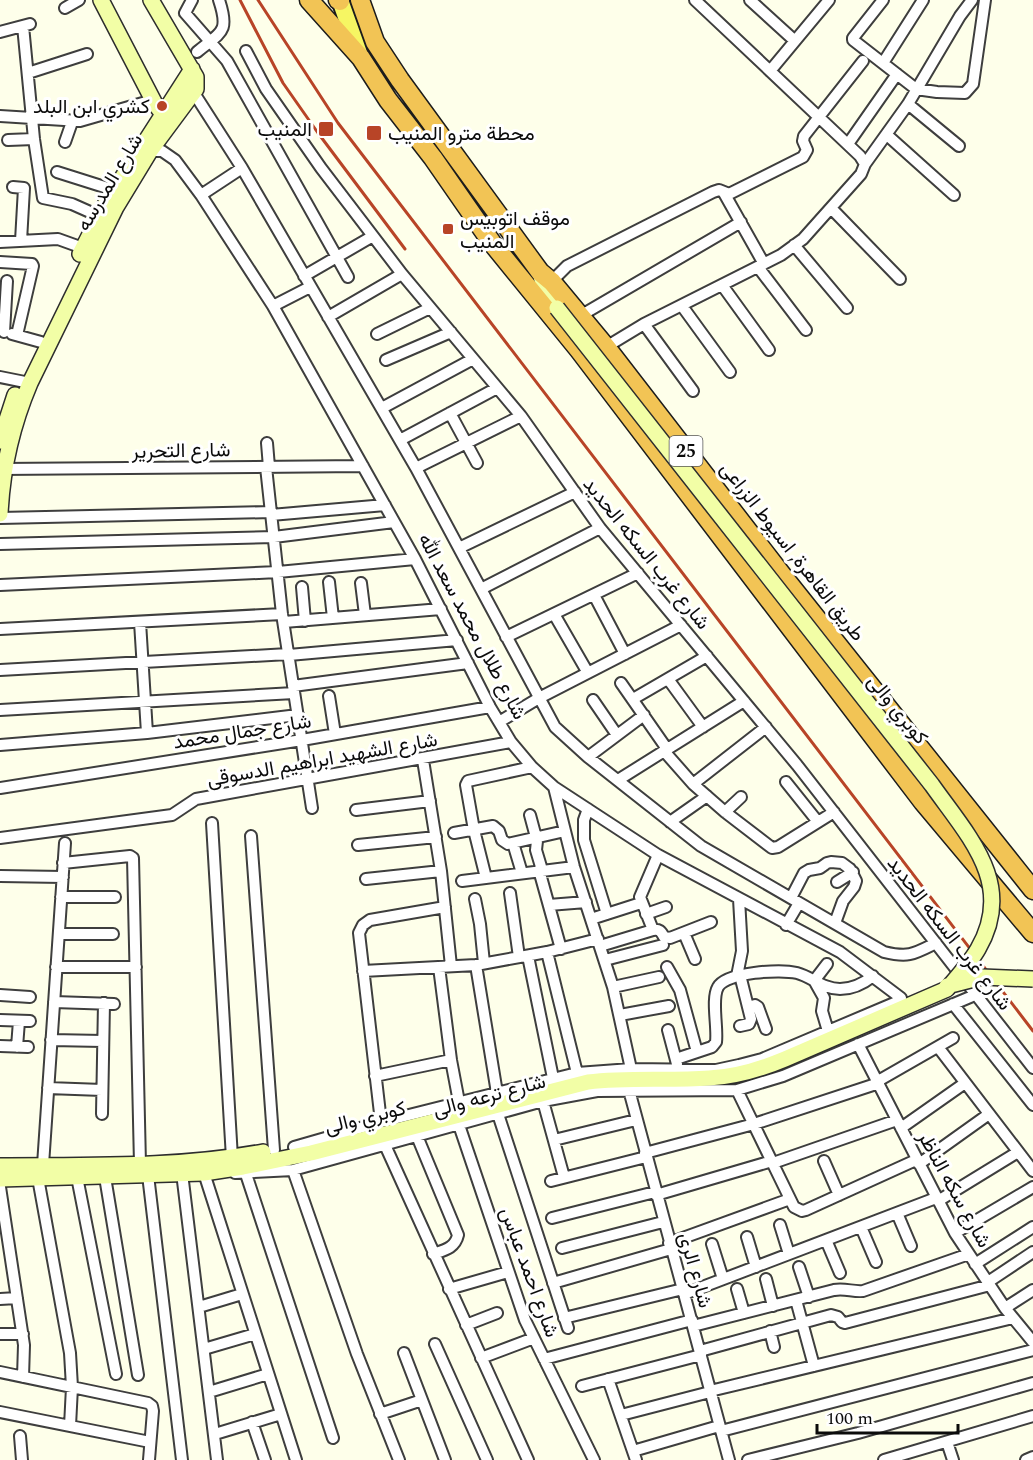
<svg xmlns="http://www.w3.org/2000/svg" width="1033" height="1460" font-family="Spectral,Vazirmatn,serif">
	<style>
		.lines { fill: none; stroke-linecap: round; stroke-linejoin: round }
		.street-casing { stroke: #3e3e3e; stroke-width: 14 }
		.secondary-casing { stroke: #2d2d2d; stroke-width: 18 }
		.primary-casing { stroke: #1c1c1c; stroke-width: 20 }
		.highway-casing { stroke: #1c1c1c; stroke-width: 21 }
		.street { stroke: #fff; stroke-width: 10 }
		.secondary { stroke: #f2fea6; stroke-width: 15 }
		.primary { stroke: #f6f663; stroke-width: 16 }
		.highway { stroke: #f2c455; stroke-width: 18 }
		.rail { stroke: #b84427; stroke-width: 3 }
		.secondary-bridge-casing { stroke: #2d2d2d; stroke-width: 18; stroke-linecap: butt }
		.secondary-bridge { stroke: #f2fea6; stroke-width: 15 }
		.poi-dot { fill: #b84427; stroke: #fff; stroke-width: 2 }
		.labels { text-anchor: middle; stroke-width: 6; stroke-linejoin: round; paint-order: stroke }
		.shield { fill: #fff; stroke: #545454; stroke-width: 1.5 }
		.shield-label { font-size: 18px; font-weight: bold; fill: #0b0b0b }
		.poi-label { font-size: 20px; fill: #0b0b0b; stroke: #fff; text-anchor: end }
		.street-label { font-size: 20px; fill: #0b0b0b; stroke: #fff }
	</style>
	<rect width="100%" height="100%" fill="#feffea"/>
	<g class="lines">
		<!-- street casing -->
		<g class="street-casing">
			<path id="street" d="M192,0L185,13L227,61L348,277
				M695,0L860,156L865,164
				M750,0L795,41
				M883,0L853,38V40L916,89L937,92L965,93L973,84L985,0
				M65,8L79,0
				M23,26L34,139L43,198L72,204L99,216
				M0,32L30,24
				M246,51L266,89L321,168L402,274L521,416L600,528L797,765L1033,1068
				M197,52C221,32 230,33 219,0
				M883,63L923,0
				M770,71L829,0
				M28,73L87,54
				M194,93L242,168L416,468L555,727L588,757L701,846L884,952C909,958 914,954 936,943
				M908,104L959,146
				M0,116L80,121L153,100
				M887,135L954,195
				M8,140L34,139
				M65,142L72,122
				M848,144L897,74
				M146,151H162L175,160L201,195L273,306L415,559L490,707L511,742L532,767L554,787L658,855L840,952L901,998L899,1001L762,1059L739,1065L716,1070L631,1069L577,1073L381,1122L294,1147
				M57,172L114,190
				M13,187L24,188L21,241
				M724,193L764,264
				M201,195L242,168
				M831,208L900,279
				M0,242L58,239L83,248
				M794,245L847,308
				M0,262L32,264L33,266L17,335
				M758,267L806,330
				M304,276L373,236
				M549,284L567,266L713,192L719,190L729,194L803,157L807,150L803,141L804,136L863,61
				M722,285L769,350
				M273,306L310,287
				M682,306L730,372
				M580,316L741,222
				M328,317L402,274
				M644,324L693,391
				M4,332L7,281
				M12,334L41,342
				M377,334L430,308
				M606,347L644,324L781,255L803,239L861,174L865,164L908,104L960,16L972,0
				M386,360L451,332
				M0,377L30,383
				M382,408L473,359
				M450,413L477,463
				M400,440L497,388
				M267,443L269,467
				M266,467L282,614L312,808
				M416,468L521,416
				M0,469L363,466
				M271,515L385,505
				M0,518L271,512
				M0,544L274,537L394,522
				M459,548L575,492
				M329,582L333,618
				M361,583L365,615
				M0,585L278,572L415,559
				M302,587L305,621
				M481,589L600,528
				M594,595L625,654
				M554,614L588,673
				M140,622L147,733
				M284,622L441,609
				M0,629L282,614
				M506,637L638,573
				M289,655L457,640
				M0,670L288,654
				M668,679L703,727
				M621,683L667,749
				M293,686L468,663
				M329,696L335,734
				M633,699L707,656
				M593,700L617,735
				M0,710L294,693
				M499,722L539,698L681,625
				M0,745L147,733L298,715
				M664,751L693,784L725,812L772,848L778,847L834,812
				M588,757L644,715
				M423,760L441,871L451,966
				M618,780L744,701
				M786,782L818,822
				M693,784L766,727
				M554,787L574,867L613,987L631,1069
				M0,788L302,740L490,707
				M588,809L584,820V840L607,914
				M356,810L430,801
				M725,812L741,797
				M530,815L537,841L536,850L542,870
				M670,822L707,796
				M212,823L232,1158
				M454,833L493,826L499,831L502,840L508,844L565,831
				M251,836L274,1150
				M0,838L172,815L196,799L511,742
				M513,843L522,873
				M358,845L436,837
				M63,863L130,856L133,858L140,1164
				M539,870L561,949
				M0,876L63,877
				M486,878L474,830L466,785L468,781L532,767
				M366,879L441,871
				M462,881L574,867
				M837,882L853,872
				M510,893L519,957
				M61,897H115
				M791,898L804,873L809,870L820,868L827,863L831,862L842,863L850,869
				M475,899L480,924L484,963
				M549,905L586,902
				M646,914L666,907
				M591,919L641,903
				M835,923L843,901L854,887L856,881L850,869
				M786,925L799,903
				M653,930L640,897L658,855
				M684,933L695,959
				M59,934H113
				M600,946L653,930C659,929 661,931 664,937L670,938L711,922
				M547,952L577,1073
				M528,956L553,1078
				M605,960L663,945
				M476,965L497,1093
				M56,967H136
				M439,967L451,1060L459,1102
				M667,967L680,990L697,1052
				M363,971L476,965L547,952L598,939
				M740,975L751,1019L749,1024L740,1026
				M737,976L742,951L739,899
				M814,981L827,964
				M815,982L824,998L822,1011L828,1031
				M613,987L659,977
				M0,995L30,997
				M54,1002L114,1004
				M953,1004L1033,1105
				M748,1007L755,1005L758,1007L766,1029
				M620,1015L669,1006
				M0,1020L30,1021
				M668,1030L677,1064
				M51,1040L103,1041
				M858,1044L955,1233L1005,1308L1033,1342
				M0,1046L28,1047
				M17,1047L19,1021
				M938,1047L1033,1171
				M676,1059L712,1047L716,1042C718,1027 711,999 718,987C726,972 781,969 797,973C812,977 823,989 840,989C853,989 863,984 873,976
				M375,1076L451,1060
				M878,1081L953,1038
				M48,1088L102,1090
				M629,1090L729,1460
				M737,1090L794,1207L802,1211L806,1210L916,1160
				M543,1101L564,1177
				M102,1114L104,1003
				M498,1114L568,1328
				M381,1122L359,933L363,925L370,920L445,907
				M459,1125L525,1320L594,1460
				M901,1128L965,1083
				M417,1136L458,1235C455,1248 445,1250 433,1254
				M554,1140L636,1120
				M385,1145L528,1460
				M645,1153L754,1124L879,1083
				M824,1161L839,1195
				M773,1163L897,1120
				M919,1164L989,1114
				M43,1165L65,843
				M293,1170L357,1354L399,1460
				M182,1173L217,1460
				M208,1173H204L296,1460
				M235,1173L293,1170L543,1101L597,1091L737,1090L783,1076L975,995
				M246,1174L333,1438
				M148,1175L182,1460
				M77,1177L116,1374
				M105,1177L138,1375
				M38,1178L70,1353L72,1387L70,1426
				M551,1181L646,1157
				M0,1187L24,1345L23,1377
				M656,1195L772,1161
				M938,1201L1018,1152
				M897,1213L911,1246
				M552,1218L655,1192
				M780,1225L789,1254
				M861,1227L876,1262
				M955,1233L1033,1187
				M747,1237L756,1267
				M826,1240L840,1273
				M669,1243L790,1199
				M712,1244L723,1279
				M562,1248L663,1222
				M975,1264L1033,1227
				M799,1267L809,1297
				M766,1279L773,1306
				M988,1282L1033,1252
				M553,1283L671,1249
				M449,1289L508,1272
				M737,1289L744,1313
				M684,1294L936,1198
				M0,1299L17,1298
				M796,1300L814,1366
				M199,1307L242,1294
				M1005,1308L1033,1290
				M564,1318L683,1289
				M466,1325L497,1313
				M693,1326L834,1290C845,1288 853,1292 863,1291L969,1254
				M770,1331L774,1347
				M0,1334H23
				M435,1344L487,1460
				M204,1349L255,1334
				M700,1351L831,1315L838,1317L842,1322L845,1323L990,1285
				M404,1353L445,1460
				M481,1358L534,1338
				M544,1359L692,1320
				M0,1372L148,1403L152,1406L153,1411L149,1460
				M608,1379L636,1460
				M582,1386L701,1355
				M710,1391L1013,1318
				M209,1392L268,1374
				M0,1412L150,1442
				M380,1414L422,1400
				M621,1415L710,1392
				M252,1422L265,1460
				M721,1431L1033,1350
				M215,1434L281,1414
				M20,1436L22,1460
				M947,1442L953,1460
				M633,1451L719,1426
				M748,1460L858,1433L1033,1383
				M884,1460L1033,1416
				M1026,1460L1033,1457"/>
		</g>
		<!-- secondary casing -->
		<g class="secondary-casing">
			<path id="secondary" d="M101,0L155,104L162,113
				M80,254L106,203L192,69
				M540,272L544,288L557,308
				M0,441L15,395
				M0,514C2,470 13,423 30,383L116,207L150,151L196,89V77L151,0
				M0,1166C88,1165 177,1168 263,1152
				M0,1179L204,1173L243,1167L311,1153L588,1082C629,1077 669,1081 709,1078C736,1077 761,1069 785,1059L947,989"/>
		</g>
		<!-- primary casing -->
		<g class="primary-casing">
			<path id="primary" d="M340,0L360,56"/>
		</g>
		<!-- highway casing -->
		<g class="highway-casing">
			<path id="highway" d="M309,0L361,58L388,100L433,158L492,243L579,350L923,802L1033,933
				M338,0L340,1
				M360,0L375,42L400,80L540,272L552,282L606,347L782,575L1033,890"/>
		</g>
		<!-- street -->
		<use href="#street" class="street"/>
		<!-- secondary -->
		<use href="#secondary" class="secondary"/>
		<!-- primary -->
		<use href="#primary" class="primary"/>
		<!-- highway -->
		<use href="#highway" class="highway"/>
		<!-- rail -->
		<path class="rail" d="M240,0L283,83L318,133L405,249
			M258,0L338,123L1033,1031"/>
		<!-- secondary-bridge casing -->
		<g class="secondary-bridge-casing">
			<path id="secondary-bridge" d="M557,308L932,785C968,836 1016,884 978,949C970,963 958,976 947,989
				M947,986L982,977L1033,979"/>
		</g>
		<!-- secondary-bridge -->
		<use href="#secondary-bridge" class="secondary-bridge"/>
	</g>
	<!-- markers -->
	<g class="poi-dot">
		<circle cx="162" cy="106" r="6"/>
		<rect x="318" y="121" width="16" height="16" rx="3"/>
		<rect x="366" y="125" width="16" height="16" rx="3"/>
		<rect x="442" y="223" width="12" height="12" rx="3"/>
	</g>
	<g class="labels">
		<!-- shield labels -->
		<rect class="shield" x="669.5" y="436" width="33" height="30" rx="4.5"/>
		<g class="shield-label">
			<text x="686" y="457">25</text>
		</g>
		<!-- poi labels -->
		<g class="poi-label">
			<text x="150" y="113">كشري ابن البلد</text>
			<text x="312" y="136">المنيب</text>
			<text x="388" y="140" text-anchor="start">محطة مترو المنيب</text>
			<text x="460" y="225" text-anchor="start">موقف اتوبيس<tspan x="460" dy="23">المنيب</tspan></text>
		</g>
		<!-- street labels -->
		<g class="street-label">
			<text transform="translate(109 182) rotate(-59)" y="7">شارع المدرسه</text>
			<text transform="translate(181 450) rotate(-1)" y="7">شارع التحرير</text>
			<text transform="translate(793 551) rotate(52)" y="7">طريق القاهرة, اسيوط الزراعى</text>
			<text transform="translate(647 553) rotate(51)" y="7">شارع غرب السكه الحديد</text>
			<text transform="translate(473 626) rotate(62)" y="7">شارع طلال محمد سعد الله</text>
			<text transform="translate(898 709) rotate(51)" y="7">كوبري والى</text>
			<text transform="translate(242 731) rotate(-9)" y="7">شارع جمال محمد</text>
			<text transform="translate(322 759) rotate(-10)" y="7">شارع الشهيد ابراهيم الدسوقى</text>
			<text transform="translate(950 933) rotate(52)" y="7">شارع غرب السكه الحديد</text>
			<text transform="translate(489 1095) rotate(-15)" y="7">شارع ترعه والى</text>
			<text transform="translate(365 1117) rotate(-14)" y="7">كوبري والى</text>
			<text transform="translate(955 1189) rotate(61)" y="7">شارع سكه الناظر</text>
			<text transform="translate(696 1270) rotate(74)" y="7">شارع الرى</text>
			<text transform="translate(530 1272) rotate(70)" y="7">شارع احمد عباس</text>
		</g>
	</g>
	<!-- scale -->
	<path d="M817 1424v9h141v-9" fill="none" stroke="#0b0b0b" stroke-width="3"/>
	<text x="826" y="1424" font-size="18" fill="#0b0b0b" stroke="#ffffff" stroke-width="4.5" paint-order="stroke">100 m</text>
</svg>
